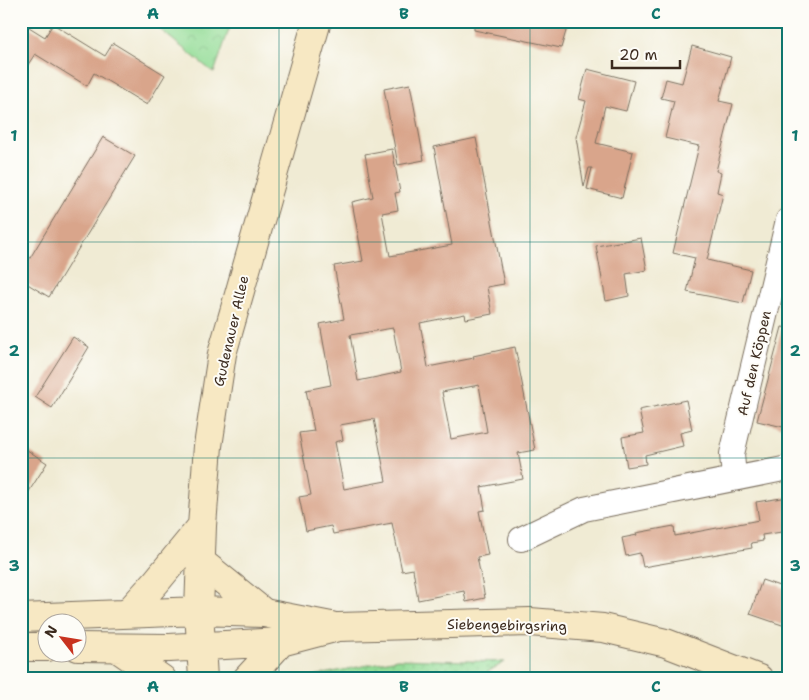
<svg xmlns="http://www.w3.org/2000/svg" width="809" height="700" font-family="'Shantell Sans',sans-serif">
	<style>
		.grass { fill: url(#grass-dots); stroke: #68845b }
		.park { fill: url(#park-crowns); stroke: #68845b }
		.building { fill: #d9a58b; fill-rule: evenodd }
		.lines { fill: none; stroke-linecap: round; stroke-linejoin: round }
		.street-casing { stroke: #7a6e5e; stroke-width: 26 }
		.secondary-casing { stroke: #7a6e5e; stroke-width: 30 }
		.street { stroke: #fff; stroke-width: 24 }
		.secondary { stroke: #f7e8c3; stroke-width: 28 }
		.grid { fill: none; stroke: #0f766e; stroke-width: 1; stroke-opacity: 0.55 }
		.labels { text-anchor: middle; stroke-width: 4; stroke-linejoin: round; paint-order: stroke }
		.street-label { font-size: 14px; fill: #3b2a1e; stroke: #fdfcf7 }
		.neatline { fill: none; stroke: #0f766e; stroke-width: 2 }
		.grid-label { font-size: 16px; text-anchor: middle; font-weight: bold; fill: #0f766e }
	</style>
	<defs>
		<pattern id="grass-dots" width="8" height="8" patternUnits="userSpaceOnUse" patternTransform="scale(1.25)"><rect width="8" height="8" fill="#94dd98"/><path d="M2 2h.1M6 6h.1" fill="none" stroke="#80be83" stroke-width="1.8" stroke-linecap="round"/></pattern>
		<pattern id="park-crowns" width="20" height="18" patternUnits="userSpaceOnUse" patternTransform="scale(1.25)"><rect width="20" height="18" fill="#94dd98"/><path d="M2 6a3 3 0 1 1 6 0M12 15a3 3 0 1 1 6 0" fill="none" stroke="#80be83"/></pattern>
	</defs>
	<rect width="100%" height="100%" fill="#fdfcf7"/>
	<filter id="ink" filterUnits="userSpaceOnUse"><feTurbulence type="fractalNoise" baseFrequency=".02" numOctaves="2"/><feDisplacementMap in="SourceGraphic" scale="10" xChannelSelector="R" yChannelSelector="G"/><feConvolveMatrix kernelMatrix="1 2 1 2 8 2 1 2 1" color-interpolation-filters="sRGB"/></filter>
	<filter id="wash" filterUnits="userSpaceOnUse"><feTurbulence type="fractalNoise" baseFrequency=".0096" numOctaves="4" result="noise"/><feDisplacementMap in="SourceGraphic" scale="20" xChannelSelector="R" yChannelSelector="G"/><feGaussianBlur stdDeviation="1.12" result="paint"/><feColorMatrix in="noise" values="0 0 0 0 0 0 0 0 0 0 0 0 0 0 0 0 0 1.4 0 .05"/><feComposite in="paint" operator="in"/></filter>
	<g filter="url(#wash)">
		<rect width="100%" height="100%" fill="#f0ebd4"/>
		<!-- grass -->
		<path class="grass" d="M397,659L505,662L475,679H299Z"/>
		<!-- park -->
		<path class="park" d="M146,21H232L214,73L152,23Z"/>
		<g id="blocks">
			<!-- building -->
			<path class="building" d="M474,21H569L561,48L474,30Z
				M21,22L45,37L53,24L105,56L113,43L165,75L147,105L94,73L87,86L35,54L21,75Z
				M692,46L731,57L719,101L733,104L716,171L721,173L717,192L723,194L707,260L751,270L743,303L687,292L695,258L673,253L699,146L665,138L674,101L661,98L666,79L682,83Z
				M587,69L634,81L626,111L605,106L596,143L633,152L622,198L587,189L592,168H589L584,187L576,137L586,101L579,99Z
				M410,84L424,160L398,165L384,89Z
				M103,137L135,156L49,297L21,280V273Z
				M476,138L504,284L487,287L492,314L466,319L465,314L420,323L428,367L474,358L473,356L515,347L535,450L518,453L523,479L481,487L485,510L479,511L488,555L477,557L485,598L466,602L464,591L418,600L413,569L402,571L392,523L333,534L331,526L306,531L299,497L311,495L299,433L314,431L306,390L331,385L320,324L344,319L334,266L363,261L352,202L373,197L365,154L392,149L400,192L395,193L398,210L382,213L390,256L452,245L434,147ZM393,328L401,372L358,381L350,335ZM479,385L487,432L451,439L442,392ZM374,419L386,481L344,489L335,442L343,440L340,425Z
				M641,238L647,270L626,274L629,296L606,301L596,246Z
				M782,327L788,328V428L757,421Z
				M73,337L89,347L52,408L35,397Z
				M686,400L692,430L680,433L683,446L645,455L646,464L627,467L622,437L644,433L639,410Z
				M21,446L47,463L21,504Z
				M788,497V531L762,535L763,541L751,543L752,548L643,567L640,553L626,556L622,538L637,535L636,533L674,526L675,536L759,520L756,502Z
				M762,580L788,589V627L750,614Z"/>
		</g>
	</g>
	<g filter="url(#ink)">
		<use href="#blocks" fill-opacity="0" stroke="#7a6e5e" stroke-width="1"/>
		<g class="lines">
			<!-- street casing -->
			<g class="street-casing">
				<path id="street" d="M734,478L732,454L788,220
					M521,539L584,509L788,468"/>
			</g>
			<!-- secondary casing -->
			<g class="secondary-casing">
				<path id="secondary" d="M201,562L264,613
					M128,613L156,582L202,526
					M21,618L199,611L264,613L331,626
					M21,647H48
					M78,647L169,648L281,642L338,627L530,622L603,628L666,643L759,679
					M117,648L162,679
					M203,679L199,611L202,526L208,446L222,354L317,21
					M247,679L281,642"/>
			</g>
			<!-- street -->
			<use href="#street" class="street"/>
			<!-- secondary -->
			<use href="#secondary" class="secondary"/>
		</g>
	</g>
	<!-- grid -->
	<path class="grid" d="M279,21V679M530,21V679M21,242H788M21,458H788"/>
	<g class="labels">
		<!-- street labels -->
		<g class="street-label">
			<text transform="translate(231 331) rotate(-77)" y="5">Gudenauer Allee</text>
			<text transform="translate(754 363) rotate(-77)" y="5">Auf den Köppen</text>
			<text transform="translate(507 625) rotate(1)" y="5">Siebengebirgsring</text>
		</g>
	</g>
	<!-- margin -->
	<rect width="809" height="700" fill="none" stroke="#fdfcf7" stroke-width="55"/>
	<!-- north arrow -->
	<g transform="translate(62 638) rotate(301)"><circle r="24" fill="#fdfcf7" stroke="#afa8a0"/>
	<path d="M0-4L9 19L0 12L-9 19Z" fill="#c8321e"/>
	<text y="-8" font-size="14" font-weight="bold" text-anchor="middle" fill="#3b2a1e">N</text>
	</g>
	<!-- scale -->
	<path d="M612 60v8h68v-8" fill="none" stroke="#3b2a1e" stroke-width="2.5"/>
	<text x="619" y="60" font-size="15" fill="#3b2a1e" stroke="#fdfcf7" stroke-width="4" paint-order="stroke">20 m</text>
	<rect x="28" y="28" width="754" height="644" class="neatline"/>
	<g class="grid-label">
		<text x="153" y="19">A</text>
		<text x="404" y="19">B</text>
		<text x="656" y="19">C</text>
		<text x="14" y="141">1</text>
		<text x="795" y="141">1</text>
		<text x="14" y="356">2</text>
		<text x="795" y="356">2</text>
		<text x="14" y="571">3</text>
		<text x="795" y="571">3</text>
		<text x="153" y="692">A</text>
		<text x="404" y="692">B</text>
		<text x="656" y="692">C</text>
	</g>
</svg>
